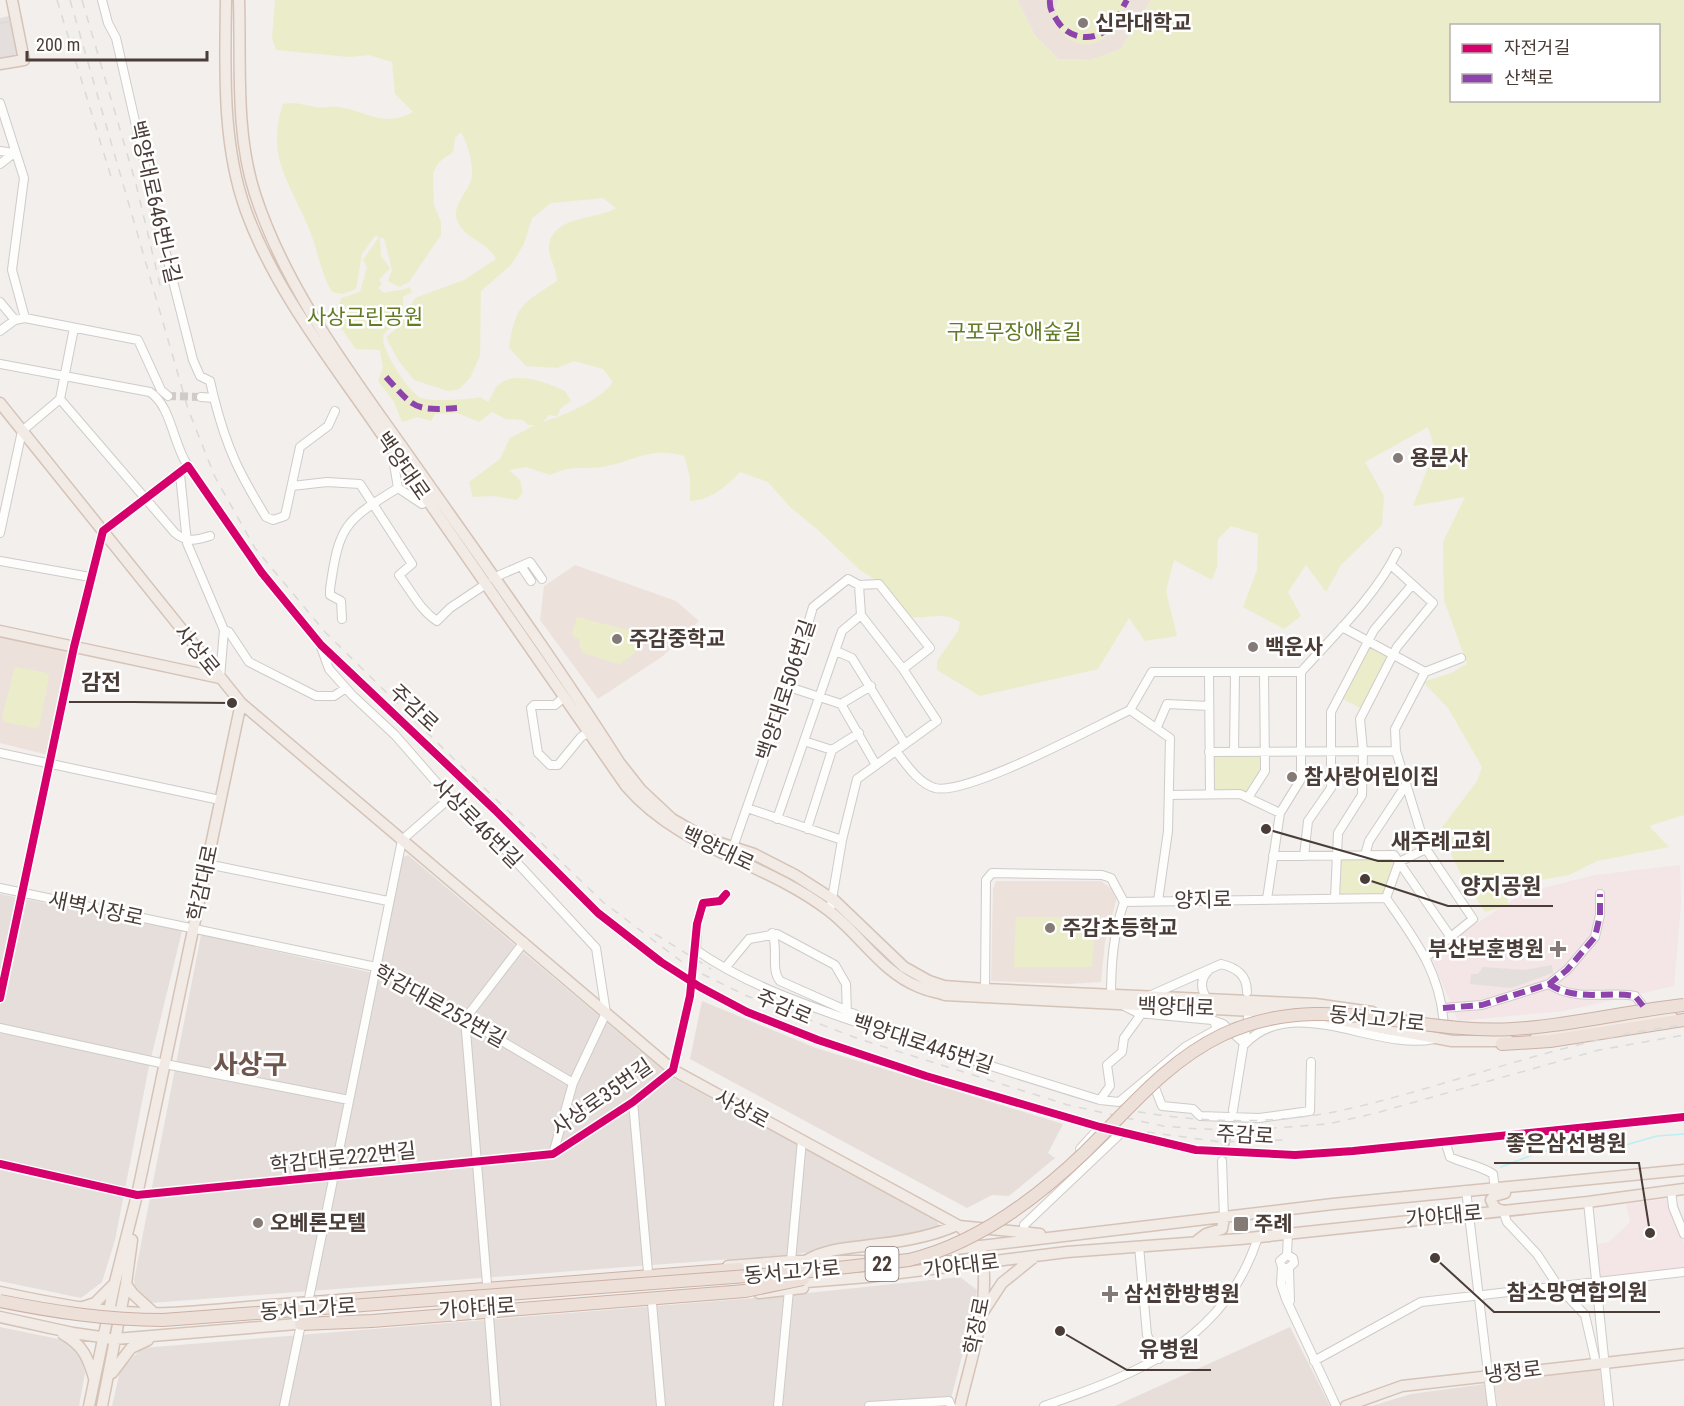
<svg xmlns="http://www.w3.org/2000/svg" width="1684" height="1406" font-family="'Roboto Condensed','Noto Sans KR',sans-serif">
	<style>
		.residential { fill: #e7ded9 }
		.industrial { fill: #e5dedb }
		.education { fill: #ede2db }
		.medical { fill: #f4e5e6 }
		.green { fill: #ebedca; fill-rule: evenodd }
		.parking { fill: #e4dfdd }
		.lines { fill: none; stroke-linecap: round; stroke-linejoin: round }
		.stream { stroke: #baeff3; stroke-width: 1.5 }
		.minor-tunnel { stroke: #d0cbc8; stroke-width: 8; stroke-dasharray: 8 4; stroke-linecap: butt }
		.minor-casing { stroke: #cfcbc8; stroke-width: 10 }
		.major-casing { stroke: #d5c3b8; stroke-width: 13 }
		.highway-casing { stroke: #ccb1a6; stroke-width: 14 }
		.minor { stroke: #fdfdfc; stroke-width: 8 }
		.major { stroke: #f2eae4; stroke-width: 10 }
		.highway { stroke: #ede0d9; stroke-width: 12 }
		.tram { stroke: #dadad9; stroke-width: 1.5 }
		.rail { stroke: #dadad9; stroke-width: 1.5; stroke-dasharray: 8 8; stroke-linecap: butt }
		.highway-bridge-casing { stroke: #ccb1a6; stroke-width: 14; stroke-linecap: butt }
		.highway-bridge { stroke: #ede0d9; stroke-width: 12 }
		.quiet { stroke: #8e44ad; stroke-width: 6; stroke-dasharray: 12 6; stroke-linecap: butt }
		.cycleway-casing { stroke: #fff; stroke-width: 11 }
		.cycleway { stroke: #d6006c; stroke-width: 8 }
		.poi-dot { fill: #857b76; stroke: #fff; stroke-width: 2 }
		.labels { text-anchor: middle; stroke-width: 5; stroke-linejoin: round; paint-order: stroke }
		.shield { fill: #fff; stroke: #807673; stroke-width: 1.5 }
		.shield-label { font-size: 20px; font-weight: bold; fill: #4a3c37 }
		.poi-label { font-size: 21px; font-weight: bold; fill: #4a3c37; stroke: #fff; text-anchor: start }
		.street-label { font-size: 21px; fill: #4a3c37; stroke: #fff }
		.park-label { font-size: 21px; fill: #627b24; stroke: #fff }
		.district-label { font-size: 27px; font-weight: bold; fill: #6e564d; stroke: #fff }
		.leader { fill: none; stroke: #4a3c37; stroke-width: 2 }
		.callout-dot { fill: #4a3c37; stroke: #fff; stroke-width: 2 }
		.callout-label { font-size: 22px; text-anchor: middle; font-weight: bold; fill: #4a3c37; stroke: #fff; stroke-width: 5; stroke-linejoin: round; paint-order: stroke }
	</style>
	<rect width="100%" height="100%" fill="#f2efec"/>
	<!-- residential -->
	<path class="residential" d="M702,1001L816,1048L1063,1124L1048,1153L1055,1158L1009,1196L992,1195L967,1208L690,1059Z
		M1290,1327L1330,1406H1115Z
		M1485,1384L1488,1406H1372L1411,1394Z"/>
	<!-- industrial -->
	<path class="industrial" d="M408,855L671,1077L936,1219L941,1230L833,1250L784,1255L150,1303L135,1286L134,1280L201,935L378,974L401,858Z
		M0,894L182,931L149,1066L115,1240L102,1282L81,1298L0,1281Z
		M960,1277L977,1290L974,1310L949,1406H112L120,1371L142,1348L779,1296Z
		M0,1327L63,1340L71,1345L80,1357L85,1373L79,1406H0Z"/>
	<!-- education -->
	<path class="education" d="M1017,0H1151L1121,49L1091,60L1058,59L1035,36Z
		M575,565L676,601L699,621L663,656L598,699L540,620L544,586Z
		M0,637L69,652L48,755L0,743Z
		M996,881H1101L1112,889L1117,897L1105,942L1101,982L1070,984L991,981L993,889Z
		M1600,1369L1604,1406H1497L1494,1380Z"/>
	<!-- medical -->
	<path class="medical" d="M1680,865L1681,902L1674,986L1564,1011L1458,1021L1431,956L1447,943L1523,893L1595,875Z
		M1666,1199L1684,1243V1269L1603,1278L1599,1276L1596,1244L1609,1242L1630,1222L1626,1204Z"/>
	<!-- green -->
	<path class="green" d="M275,0H1017L1035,36L1058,59L1091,60L1121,49L1151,0H1684V815L1649,826L1669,847L1597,861L1569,875L1506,886L1508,906L1485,912L1462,877L1440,830L1477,781L1482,767L1448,708L1423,682L1451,673L1467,664L1444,600L1443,542L1465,497L1413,506L1435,449L1428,427L1365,462L1384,496L1382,525L1341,565L1326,592L1306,565L1288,592L1301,616L1284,629L1243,607L1257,570L1258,534L1231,526L1218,539L1217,567L1212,580L1174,560L1166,591L1177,636L1145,641L1129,618L1098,669L980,696L937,670V661L958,631L960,622C942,610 927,620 907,617L881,583L861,571L817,529L790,507L768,482L740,472C727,486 709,501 690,501V477L684,456C647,446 635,462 601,467C578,470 574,464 550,475L526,467L509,470L520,480L523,492L517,500L494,496L473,497L469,482L500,459L510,438L535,425H528L523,420L506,419L492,412L479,422L457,413L435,414L431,421L418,417L402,422L394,402L378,381L383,368L380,350L356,349L335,320L341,298L360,292L367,267L363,260L379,237L375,236L362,254L356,289L342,294L332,292C321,273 318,252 310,231C291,183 265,159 283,104C296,102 303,105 316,107C323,109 332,105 339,107C369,112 383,128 413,112L395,94L392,62L369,55L349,57L276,50L272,38ZM1452,26H1658V100H1452ZM461,132C468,145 475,167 471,181C466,194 452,206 457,220C463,238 488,242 496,259L464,280L415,298L396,329L386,337L398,360L414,380L448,391L459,389L470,378L480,356L481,291L511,265L524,244L532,218L551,203L603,198L616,208C598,220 548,215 549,250C550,261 557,269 557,281C522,304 515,305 509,348L526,366L557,368L574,361L603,369L613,382C599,401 565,415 543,422L549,415L557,416L561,408L571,401L565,391C548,383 514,369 497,386C493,390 492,397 488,402L480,397C467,400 438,401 424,399C410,396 382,350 383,338C384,330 394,325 399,321V313L403,314V297L412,292L410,287C402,291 393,290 384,293L378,288L382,283L379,280L390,268L381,256L380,238H384L392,270L388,281L399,287L409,282L441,235V222L434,205L433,173L439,162L453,152L455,138Z
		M1058,0H1128C1121,12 1115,32 1102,39C1076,56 1047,28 1058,0Z
		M577,617L639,633L635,653L619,664L583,653L579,645L580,640L572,635Z
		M1369,646L1391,656L1362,709L1341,698Z
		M15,667L47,673L49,676L39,726L35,728L4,722L2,718Z
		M1261,754L1262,769L1248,793L1238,789L1212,790L1213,755Z
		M1390,858L1395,863L1383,895H1340L1341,859Z
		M1016,917H1087L1086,925L1094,934L1092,967H1014Z"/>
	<!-- parking -->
	<path class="parking" d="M9,16L23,55L0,59V18Z
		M1552,965L1553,973L1511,988L1470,984L1471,974H1478L1483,967L1525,970Z"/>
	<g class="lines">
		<!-- stream -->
		<path class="stream" d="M1501,1167L1543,1151L1612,1149L1657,1136L1684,1134"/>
		<!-- minor-tunnel -->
		<path class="minor-tunnel" d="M168,396L201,397
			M690,996L696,950
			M1223,1157L1233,1111"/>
		<!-- minor casing -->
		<g class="minor-casing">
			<path id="minor" d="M102,0L108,23L116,38L158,222L193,360L200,376L210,381L214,398
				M0,103L24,178L12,270L25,318
				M0,151L14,153
				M0,164L14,153
				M0,302L15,320
				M0,331L15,320L25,318L138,340L161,390L168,396
				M0,364L150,392C172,407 173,445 188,466
				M201,397L214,398C227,449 239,473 266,517L273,520L285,516L300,447L328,426L335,411
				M60,399L175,533C187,543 197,540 210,536
				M401,456L394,464L398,488L422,504L428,501
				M180,474L187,543L224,630L220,678
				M292,486L327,482L360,484L412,564L399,575C412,592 420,610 437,621L450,608L486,584
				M0,533L22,431L60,399L74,328
				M0,561L90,577
				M521,566L531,581
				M493,578L530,562L542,579
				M859,585L861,615
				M342,619L341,601L330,595V589C339,526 344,521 398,488
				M1342,627L1425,672
				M224,630L229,632L249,662L316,696H334L346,688
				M321,647L329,669L352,695L395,735L450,798L498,842L596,948L606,1013L573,1083L553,1154
				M836,651L852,658L905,744
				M1209,672L1210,794
				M789,687L841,704
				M564,697L555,705H534L531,708L538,753L550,765H558L581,737L589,732
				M841,704L876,765
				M841,704L871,686
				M1157,727L1167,704L1209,706
				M804,741L832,750
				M896,751C906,764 918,783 935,788C967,796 1094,727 1130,710
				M1209,752L1396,751
				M1234,752L1235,673
				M0,753L220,800
				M1169,795L1240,794L1280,813
				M1249,796L1265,771L1264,673
				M747,808L842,840
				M777,819L842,631L861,615
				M807,829L832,750L859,733
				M731,853L789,687L813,607L848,579L859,585L879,584L930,648L903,669
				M1365,855L1369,841L1406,785
				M1273,856L1394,855L1450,936
				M1304,856L1308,821L1331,788V712L1374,630L1412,585
				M207,864L388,901
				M0,888L376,967L573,1083
				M726,894L720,901L703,903L697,924L696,950C752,989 821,1010 885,1032C956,1055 1028,1078 1100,1100L1119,1102L1185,1047L1217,1029L1214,1021
				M1335,898L1338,833L1362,795L1363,751L1360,719L1397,647L1433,603L1391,565
				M1386,898L1399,862L1426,849
				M1267,899L1280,813L1301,779V672C1334,635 1375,597 1397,552
				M1158,901L1168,831L1170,738L1130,710L1152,672H1301
				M830,911L842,840L857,779L937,721L903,669L861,615
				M772,933C779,947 770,969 780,981L879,1025
				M1426,957L1473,919L1426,849L1396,751L1395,729L1425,672L1461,658
				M725,968L749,939L777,934L835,965L846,984L847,1014
				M1549,984C1575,1002 1606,991 1635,996L1643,1006
				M985,989L986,880L992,873L1102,875L1111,878L1124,902
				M1149,996L1221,964C1237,968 1247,975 1247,992
				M0,998L74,647L103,531L188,466L262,573L321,645L495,810L598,913L661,962L700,987L747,1012L818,1040L926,1076L1100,1127L1196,1150L1295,1155L1353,1151L1684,1117
				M1111,998C1111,964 1113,935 1124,902L1386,898C1416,941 1442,974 1444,1029
				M1207,999C1200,988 1200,979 1209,970
				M1124,1006L1138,1013L1212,1020L1223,1024L1245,1044C1294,992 1376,1052 1434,1039
				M1443,1008L1482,1005L1549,984L1567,970L1595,937L1600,915V894
				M0,1028L165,1064L349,1100
				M1152,1080L1162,1106L1193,1109L1200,1116L1259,1118L1310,1111L1311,1062
				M1100,1100L1110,1086L1107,1065L1122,1052L1124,1038L1142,1013
				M633,1102L648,1272
				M1233,1110L1248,1017
				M1445,1141L1450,1157C1465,1164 1479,1165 1493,1174L1495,1189
				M1080,1149L1100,1127
				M1222,1161L1224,1218
				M0,1164L137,1195L553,1154L633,1102L673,1070L690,996
				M1466,1190L1492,1406
				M1671,1190L1673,1207L1684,1234
				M1588,1202L1609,1406
				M1503,1211L1507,1222L1537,1254L1558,1286L1585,1315L1596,1363
				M1025,1233L1024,1225L1121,1133
				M1139,1246L1147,1335L1159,1359
				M1287,1255L1293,1258L1294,1263L1287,1269L1282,1267L1280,1261L1287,1255L1288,1233
				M791,1261L802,1140
				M1282,1267L1281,1284L1286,1299L1336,1406
				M1289,1269L1290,1301
				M487,1284L465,1019L524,942
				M308,1303L402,840L450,798
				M652,1303L661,1406
				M489,1316L496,1406
				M1314,1361L1421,1302L1684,1272
				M284,1406L301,1324
				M778,1406L789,1290
				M869,1406L949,1401L951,1406
				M1044,1406C1139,1373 1225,1341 1258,1237"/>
		</g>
		<!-- major casing -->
		<g class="major-casing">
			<path id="major" d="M226,0C225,70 222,145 246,211C276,293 334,364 383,436C463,553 545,669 626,786C681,850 762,860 828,910C859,933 881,972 919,987C927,991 937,992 945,995L1292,1013
				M239,0C241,63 235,133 255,194C285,287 347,369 403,448C476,552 551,655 619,762L641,790L672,819L705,838L754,854L795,875L834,900L904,967L929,981L944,986L985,989L1315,1004L1372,1012
				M0,64L24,60L12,0
				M0,403L241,703L673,1070L959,1226L974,1240
				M0,631L220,678
				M1329,1018L1452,1041H1509
				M1536,1037L1672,1017
				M1503,1211L1495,1208L1491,1200L1494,1196L1505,1193
				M959,1226L1040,1234
				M1198,1240L1206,1234L1222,1229L1224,1218
				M947,1250L1333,1204L1684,1170
				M807,1260C830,1247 854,1248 879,1244C906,1241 933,1236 957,1225
				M728,1266L791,1261H862
				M794,1283L868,1277L1067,1252L1240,1239L1588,1202L1684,1189
				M126,1284L133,1294L154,1313
				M0,1292C55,1304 112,1315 169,1313C218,1311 267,1304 316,1302
				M759,1293L803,1288
				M83,1307L95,1303L113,1285
				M983,1312L1002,1283L1033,1258
				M0,1317L73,1333L115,1339L309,1323
				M63,1334C83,1345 88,1358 94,1378
				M112,1373L131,1348L148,1340
				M89,1406L115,1282L137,1195L241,703
				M102,1406L126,1284L132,1240
				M960,1406C972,1354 993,1299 980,1246
				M1346,1406L1402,1386L1684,1354"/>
		</g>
		<!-- highway casing -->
		<g class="highway-casing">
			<path id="highway" d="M1502,1044L1550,1041L1684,1020
				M308,1303L739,1269
				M301,1324L372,1321L745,1291"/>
		</g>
		<!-- minor -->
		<use href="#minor" class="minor"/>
		<!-- major -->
		<use href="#major" class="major"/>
		<!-- highway -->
		<use href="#highway" class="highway"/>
		<!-- tram -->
		<path class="tram" d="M0,23L10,22"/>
		<!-- rail -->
		<path class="rail" d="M57,0L112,180
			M70,0L188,409L215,477L255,548L325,632L455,760L603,902L690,968L747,996L859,1039L1068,1105L1163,1126L1199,1129L1247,1130L1328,1124L1376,1113L1599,1050L1684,1035
			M82,0L136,184L161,289
			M655,934L711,969
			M1122,1109C1196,1123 1274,1126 1348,1109C1460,1083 1569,1038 1684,1025
			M1147,1132L1221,1142L1284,1140"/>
		<!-- highway-bridge casing -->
		<g class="highway-bridge-casing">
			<path id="highway-bridge" d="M745,1291L803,1279
				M0,1301C55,1312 107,1320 163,1320L802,1272L909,1260C976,1244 1036,1199 1085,1152C1129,1109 1166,1062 1222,1035C1322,988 1411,1035 1513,1029C1570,1026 1627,1011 1684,1005"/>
		</g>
		<!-- highway-bridge -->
		<use href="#highway-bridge" class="highway-bridge"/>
		<!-- quiet -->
		<path class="quiet" d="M1050,0C1049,9 1053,14 1058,22C1070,40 1096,43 1112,25C1118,19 1122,8 1127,0
			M386,377C414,408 414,411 457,408
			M1549,984C1575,1002 1606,991 1635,996L1643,1006
			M1443,1008L1482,1005L1549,984L1567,970L1595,937L1600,915V894"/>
		<!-- cycleway casing -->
		<g class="cycleway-casing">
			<path id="cycleway" d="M0,998L74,647L103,531L188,466L262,573L321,645L495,810L598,913L661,962L700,987L747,1012L818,1040L926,1076L1100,1127L1196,1150L1295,1155L1353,1151L1684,1117
				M0,1164L137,1195L553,1154L633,1102L673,1070L690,996L697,924L703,903L720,901L726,894"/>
		</g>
		<!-- cycleway -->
		<use href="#cycleway" class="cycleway"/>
	</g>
	<!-- markers -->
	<g class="poi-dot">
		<circle cx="1083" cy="23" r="6"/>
		<circle cx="1398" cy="458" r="6"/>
		<circle cx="617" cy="639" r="6"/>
		<circle cx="1253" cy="647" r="6"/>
		<circle cx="1292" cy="777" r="6"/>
		<circle cx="1050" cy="928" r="6"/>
		<path d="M1555 940h6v6h6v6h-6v6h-6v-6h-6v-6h6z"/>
		<circle cx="258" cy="1223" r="6"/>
		<rect x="1233" y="1216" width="16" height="16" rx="3"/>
		<path d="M1107 1285h6v6h6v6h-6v6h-6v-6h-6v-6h6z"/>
	</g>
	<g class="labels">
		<!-- shield labels -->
		<rect class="shield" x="865.5" y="1247" width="33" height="34" rx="4.5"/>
		<g class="shield-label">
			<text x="882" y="1271">22</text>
		</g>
		<!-- poi labels -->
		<g class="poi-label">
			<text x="1095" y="30">신라대학교</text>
			<text x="1410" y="465">용문사</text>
			<text x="629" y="646">주감중학교</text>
			<text x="1265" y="654">백운사</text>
			<text x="1304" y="784">참사랑어린이집</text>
			<text x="1062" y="935">주감초등학교</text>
			<text x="1544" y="956" text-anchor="end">부산보훈병원</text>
			<text x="270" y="1230">오베론모텔</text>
			<text x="1254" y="1231">주례</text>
			<text x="1124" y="1301">삼선한방병원</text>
		</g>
		<!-- street labels -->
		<g class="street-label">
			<text transform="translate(155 202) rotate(77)" y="7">백양대로646번나길</text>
			<text transform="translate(403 466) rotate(55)" y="7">백양대로</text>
			<text transform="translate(197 650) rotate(51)" y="7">사상로</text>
			<text transform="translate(786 690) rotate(-72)" y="7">백양대로506번길</text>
			<text transform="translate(414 708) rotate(43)" y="7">주감로</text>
			<text transform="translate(477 823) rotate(45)" y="7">사상로46번길</text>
			<text transform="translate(718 849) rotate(25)" y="7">백양대로</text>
			<text transform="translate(203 883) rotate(-78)" y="7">학감대로</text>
			<text transform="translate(1203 900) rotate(-1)" y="7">양지로</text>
			<text transform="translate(96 909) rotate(12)" y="7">새벽시장로</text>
			<text transform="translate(440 1006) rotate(29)" y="7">학감대로252번길</text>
			<text transform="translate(784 1007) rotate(23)" y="7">주감로</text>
			<text transform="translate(1176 1007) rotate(2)" y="7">백양대로</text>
			<text transform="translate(1377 1019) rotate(6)" y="7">동서고가로</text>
			<text transform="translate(923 1044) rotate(18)" y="7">백양대로445번길</text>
			<text transform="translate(602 1097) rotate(-35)" y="7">사상로35번길</text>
			<text transform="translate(742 1109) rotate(28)" y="7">사상로</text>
			<text transform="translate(1245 1135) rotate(3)" y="7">주감로</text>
			<text transform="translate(343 1158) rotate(-6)" y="7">학감대로222번길</text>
			<text transform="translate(1444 1216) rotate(-5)" y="7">가야대로</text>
			<text transform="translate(961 1266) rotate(-7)" y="7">가야대로</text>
			<text transform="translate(792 1272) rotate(-5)" y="7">동서고가로</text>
			<text transform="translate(477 1308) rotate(-4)" y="7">가야대로</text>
			<text transform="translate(308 1309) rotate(-4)" y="7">동서고가로</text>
			<text transform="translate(977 1326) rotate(-79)" y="7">학장로</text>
			<text transform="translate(1513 1372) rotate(-7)" y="7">냉정로</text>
		</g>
		<!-- park labels -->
		<g class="park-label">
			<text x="365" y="324">사상근린공원</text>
			<text x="1014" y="339">구포무장애숲길</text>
		</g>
		<!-- district labels -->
		<g class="district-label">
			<text x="250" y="1074">사상구</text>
		</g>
	</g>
	<!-- callouts -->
	<path class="leader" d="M232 703L133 702H69M1266 829L1378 861H1504M1365 879L1448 906H1553M1650 1233L1639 1163H1494M1435 1258L1494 1312H1660M1060 1331L1127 1370H1211"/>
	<g class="callout-dot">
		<circle cx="232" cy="703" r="6"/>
		<circle cx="1266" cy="829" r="6"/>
		<circle cx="1365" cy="879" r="6"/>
		<circle cx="1650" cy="1233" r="6"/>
		<circle cx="1435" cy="1258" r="6"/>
		<circle cx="1060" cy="1331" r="6"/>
	</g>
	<g class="callout-label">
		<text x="101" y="690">감전</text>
		<text x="1441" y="849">새주례교회</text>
		<text x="1501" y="894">양지공원</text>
		<text x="1566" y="1151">좋은삼선병원</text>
		<text x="1577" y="1300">참소망연합의원</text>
		<text x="1169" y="1357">유병원</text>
	</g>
	<!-- legend -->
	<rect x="1450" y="24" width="210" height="78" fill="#ffffff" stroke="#b7b1af" stroke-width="1.5"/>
	<rect x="1462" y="44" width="30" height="9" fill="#d6006c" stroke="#b7b1af" stroke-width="1.5"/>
	<text x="1504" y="54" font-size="18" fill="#4a3c37">자전거길</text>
	<rect x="1462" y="74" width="30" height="9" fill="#8e44ad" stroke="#b7b1af" stroke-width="1.5"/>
	<text x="1504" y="84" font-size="18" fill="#4a3c37">산책로</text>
	<!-- scale -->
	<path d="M27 51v9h180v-9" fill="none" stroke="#4a3c37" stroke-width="3"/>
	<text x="36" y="51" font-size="18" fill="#4a3c37" stroke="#ffffff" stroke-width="4.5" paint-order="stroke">200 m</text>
</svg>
